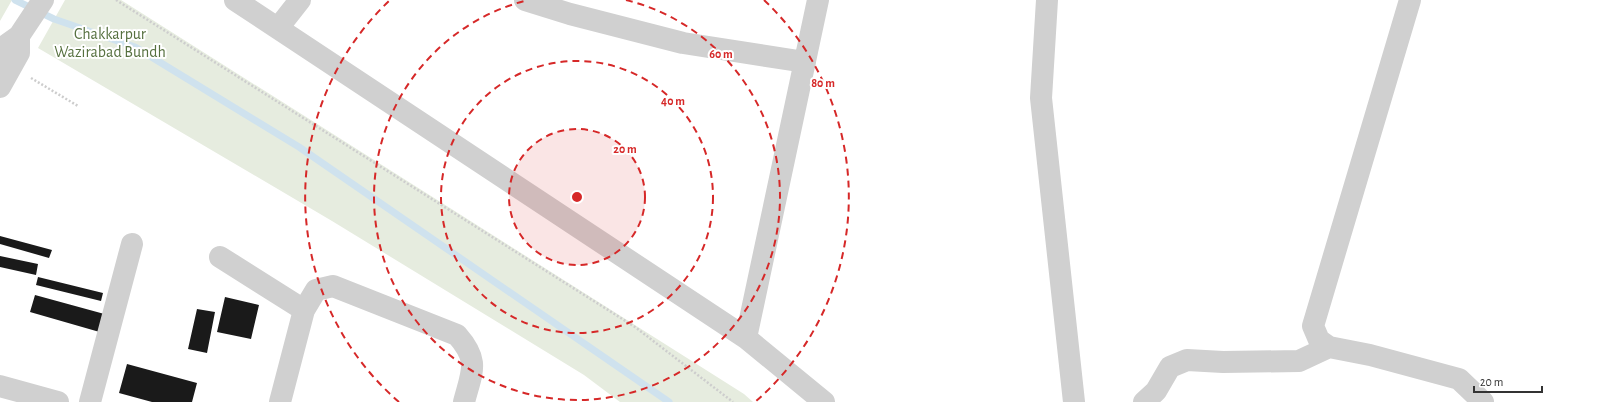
<svg xmlns="http://www.w3.org/2000/svg" width="1610" height="402" font-family="'Alegreya Sans',sans-serif">
	<style>
		.green { fill: #e6ecdf }
		.lines { fill: none; stroke-linecap: round; stroke-linejoin: round }
		.stream { stroke: #cfe2ee; stroke-width: 7 }
		.building { fill: #1a1a1a }
		.path { stroke: #cdcdcd; stroke-width: 2.5; stroke-dasharray: 2 2; stroke-linecap: butt }
		.street { stroke: #d0d0d0; stroke-width: 22 }
		.ring { fill: none; stroke: #d62828; stroke-width: 2; stroke-dasharray: 7 5 }
		.labels { text-anchor: middle; stroke-width: 4; stroke-linejoin: round; paint-order: stroke }
		.park-label { font-size: 16px; fill: #56703f; stroke: #fff }
		.centre { fill: #d62828; stroke: #fff; stroke-width: 2 }
		.ring-label { font-size: 12px; text-anchor: middle; font-weight: bold; fill: #d62828; stroke: #fff; stroke-width: 4; stroke-linejoin: round; paint-order: stroke }
	</style>
	<rect width="100%" height="100%" fill="#fff"/>
	<!-- green -->
	<path class="green" d="M0,0H12L0,21Z
		M65,0H121L744,394L753,402H620L584,375L332,221L38,48Z"/>
	<g class="lines">
		<!-- stream -->
		<path class="stream" d="M15,0L54,19L135,47L299,147L669,402"/>
	</g>
	<!-- building -->
	<path class="building" d="M0,236L52,250L49,258L0,244Z
		M0,256L38,264L36,275L0,267Z
		M38,277L103,293L101,301L36,285Z
		M35,295L108,315L103,333L30,312Z
		M225,297L259,305L251,339L217,332Z
		M197,309L215,312L207,353L188,349Z
		M127,364L197,383L192,402H152L119,393Z"/>
	<g class="lines">
		<!-- path -->
		<path class="path" d="M116,0L635,327L733,402
			M31,78L78,106"/>
		<!-- street -->
		<path class="street" d="M235,0L746,338L824,402
			M525,0L570,14L683,43L805,62
			M1047,0L1041,98L1074,402
			M1410,0L1313,326L1319,340L1329,347L1370,355L1459,379L1483,402
			M278,28L300,0
			M0,54L5,46L19,36L43,0
			M0,87L19,53V36
			M220,257L304,310L280,402
			M304,310L316,290L333,286L457,335C480,361 472,371 464,402
			M746,338L818,0
			M0,386L58,402
			M90,402L132,244
			M1144,402L1156,391L1170,367L1187,360L1223,362L1299,361L1329,347"/>
	</g>
	<!-- distance rings -->
	<circle cx="577" cy="197" r="68" fill="#d62828" fill-opacity=".12"/>
	<g class="ring">
		<circle cx="577" cy="197" r="68"/>
		<circle cx="577" cy="197" r="136"/>
		<path d="M626 0A203 203 0 1 1 528 0"/>
		<path d="M399 402A271 271 0 0 1 390 0M764 0A271 271 0 0 1 755 402"/>
	</g>
	<g class="labels">
		<!-- park labels -->
		<g class="park-label">
			<text x="110" y="39">Chakkarpur<tspan x="110" dy="18">Wazirabad Bundh</tspan></text>
		</g>
	</g>
	<circle cx="577" cy="197" r="6" class="centre"/>
	<g class="ring-label">
		<text x="721" y="58">60 m</text>
		<text x="823" y="87">80 m</text>
		<text x="673" y="105">40 m</text>
		<text x="625" y="153">20 m</text>
	</g>
	<!-- scale -->
	<path d="M1474 386v6h68v-6" fill="none" stroke="#333333" stroke-width="2"/>
	<text x="1480" y="386" font-size="12" fill="#333333" stroke="#ffffff" stroke-width="3" paint-order="stroke">20 m</text>
</svg>
